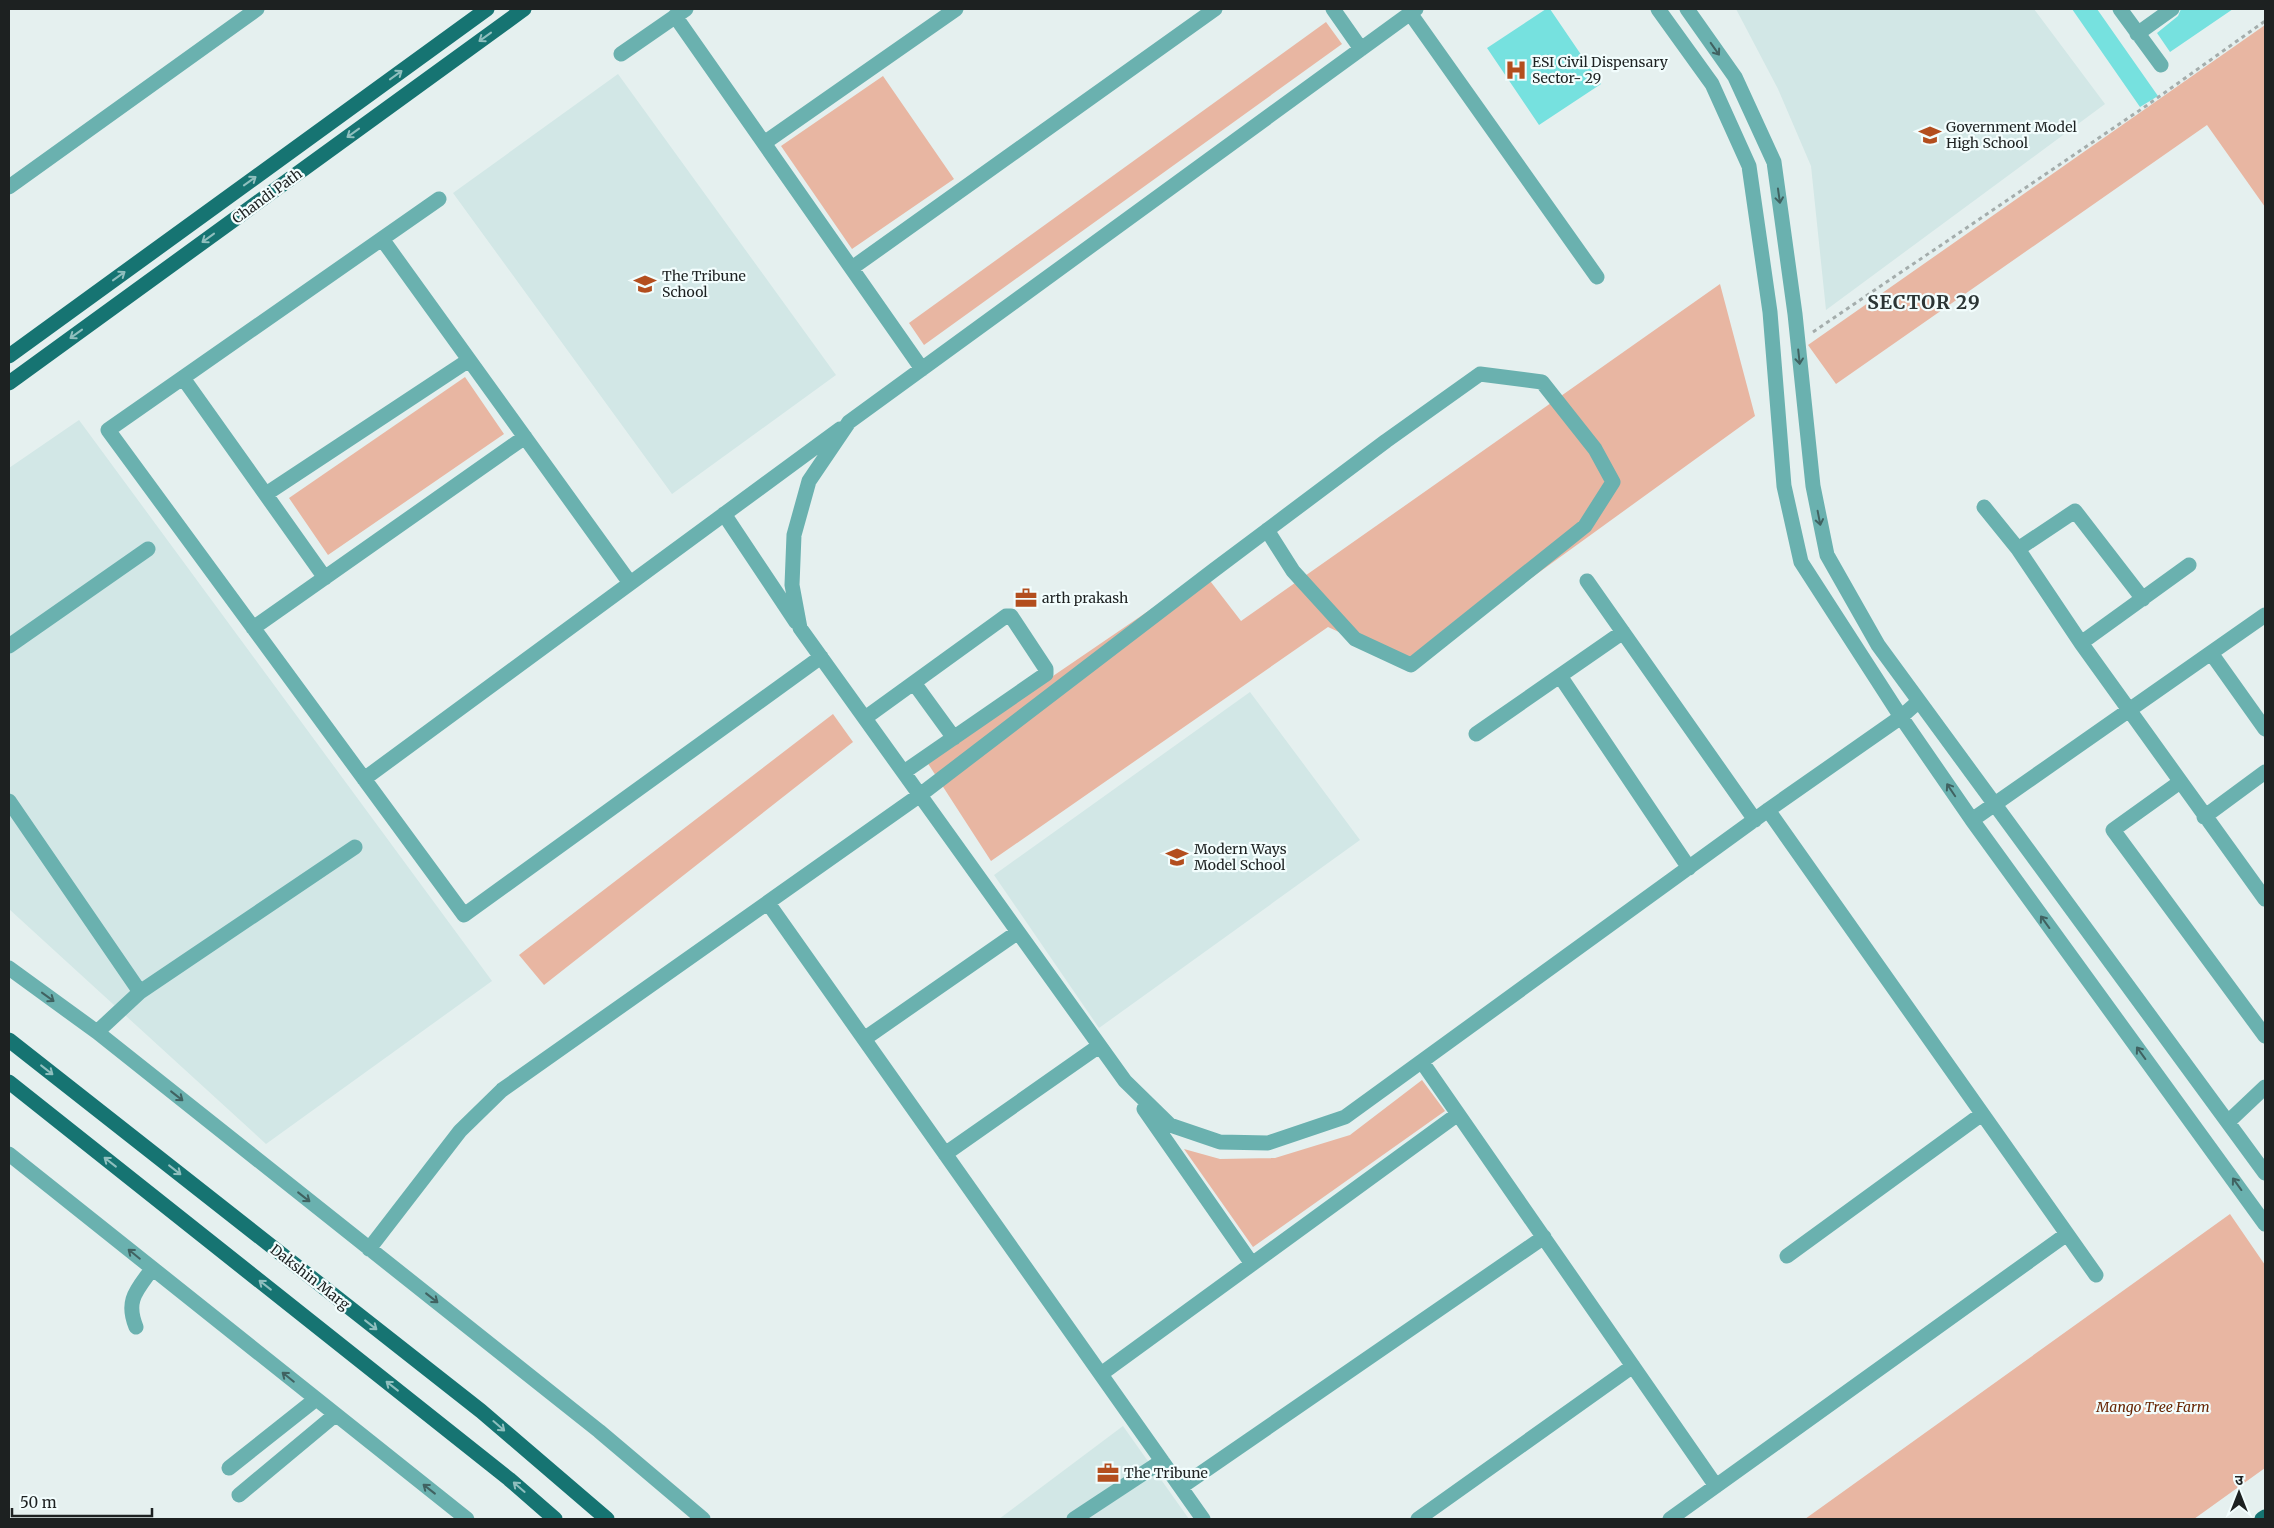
<svg xmlns="http://www.w3.org/2000/svg" width="2274" height="1528" font-family="Merriweather,'Noto Sans Devanagari',serif">
	<style>
		.built { fill: #d2e7e6 }
		.green { fill: #e8b6a2 }
		.building { fill: #76e1df }
		.lines { fill: none; stroke-linecap: round; stroke-linejoin: round }
		.path { stroke: #a4adac; stroke-width: 3; stroke-dasharray: 4 4; stroke-linecap: butt }
		.minor { stroke: #6ab1af; stroke-width: 15 }
		.major { stroke: #167472; stroke-width: 15 }
		.oneway { stroke: #8fbfbe }
		.oneway2 { stroke: #406261 }
		.labels { text-anchor: middle; stroke-width: 4.5; stroke-linejoin: round; paint-order: stroke }
		.poi-label { font-size: 14px; fill: #1d2121; stroke: #f2fdfd; text-anchor: start }
		.street-label { font-size: 14px; fill: #1d2121; stroke: #f2fdfd }
		.park-label { font-size: 14px; font-style: italic; fill: #672503; stroke: #f2fdfd }
		.district-label { font-size: 19px; font-weight: bold; letter-spacing: 1px; fill: #2c3535; stroke: #f2fdfd }
	</style>
	<rect width="100%" height="100%" fill="#e5f0ef"/>
	<!-- built -->
	<path class="built" d="M1736,9H2034L2105,104L1826,310L1811,166L1778,89Z
		M618,74L836,375L672,494L453,193Z
		M79,420L492,981L266,1144L9,909V468Z
		M1250,692L1360,840L1099,1028L994,875Z
		M1123,1426L1189,1519H999Z"/>
	<!-- green -->
	<path class="green" d="M1326,22L1342,44L924,345L909,323Z
		M2265,25V207L2207,125L1836,384L1808,345Z
		M883,76L954,179L852,249L781,146Z
		M1720,284L1755,416L1411,665L1328,627L991,861L927,762L1204,573L1241,621Z
		M465,377L504,434L328,555L289,498Z
		M833,714L853,742L544,985L519,955Z
		M1422,1080L1445,1111L1253,1247L1184,1149L1220,1159L1275,1158L1350,1135Z
		M2230,1214L2265,1265V1468L2194,1519H1805Z"/>
	<!-- building -->
	<path class="building" d="M1546,9H1550L1601,84L1539,125L1487,48Z
		M2072,9H2097L2158,96L2140,107Z
		M2181,9H2233L2170,52L2157,33L2178,16Z"/>
	<g class="lines">
		<!-- path -->
		<path class="path" d="M1813,332L2146,106L2265,21"/>
		<!-- minor -->
		<path class="minor" d="M1333,9L1361,49
			M1416,9L849,422L809,481L794,535L792,585L800,628L1125,1081L1170,1125L1220,1142L1268,1143L1345,1117L1768,810L1901,717L1919,701
			M1658,9L1712,84L1749,166L1770,312L1784,486L1801,562L1901,717L1972,820L2265,1224
			M1687,9L1735,77L1774,162L1795,314L1813,486L1827,555L1878,645L2265,1173
			M2120,9L2161,65
			M1410,13L1597,277
			M675,16L922,369
			M2137,34L2172,9
			M621,54L686,9
			M764,143L956,9
			M9,187L257,9
			M439,199L108,430L464,915L821,657
			M382,239L630,583
			M852,268L1215,9
			M183,378L325,578
			M266,494L469,360
			M1984,507L2018,549L2081,643L2265,899
			M724,514L796,622
			M2018,549L2075,511L2143,599
			M1587,581L1755,820
			M253,628L525,437
			M2081,643L2189,565
			M9,646L148,549
			M2211,653L2265,729
			M1560,676L1689,868
			M914,683L954,738
			M865,718L1006,616H1011L1046,669V674L904,772
			M1476,734L1623,632
			M364,779L840,429
			M2180,782L2113,830L2265,1036
			M9,801L140,992
			M1768,810L2096,1275
			M2204,817L2265,772
			M1972,820L2265,615
			M768,903L1203,1519
			M9,968L97,1032L599,1431L703,1519
			M97,1032L140,992L355,847
			M864,1039L1018,932
			M1422,1062L1716,1486
			M1144,1109L1252,1264
			M2228,1122L2265,1087
			M9,1154L467,1519
			M945,1154L1099,1046
			M369,1249L460,1131L502,1090L920,795L1214,570L1386,441L1480,374L1542,382L1595,449L1613,482L1585,526L1411,665L1355,639L1293,571L1267,530
			M1787,1256L1982,1114
			M136,1327C125,1300 137,1290 152,1269
			M1101,1374L1458,1114
			M229,1468L316,1399
			M1181,1487L1544,1237
			M239,1495L335,1415
			M1074,1519L1162,1461
			M1418,1519L1633,1366
			M1670,1519L2067,1234"/>
		<!-- major -->
		<path class="major" d="M9,356L487,9
			M9,383L524,9
			M9,1040L481,1411L607,1519
			M9,1082L509,1479L555,1519
			M2262,1519L2265,1517"/>
	</g>
	<!-- one-way arrows -->
	<defs><path id="oneway-shaft" d="M-6 0H5M1.5-3L5.5 0L1.5 3" fill="none" stroke-width="1.6" stroke-linecap="round" stroke-linejoin="round" transform="scale(1.25)"/></defs>
	<g class="oneway">
		<use href="#oneway-shaft" transform="translate(485 37) rotate(144)"/>
		<use href="#oneway-shaft" transform="translate(396 75) rotate(-36)"/>
		<use href="#oneway-shaft" transform="translate(353 133) rotate(144)"/>
		<use href="#oneway-shaft" transform="translate(250 181) rotate(-36)"/>
		<use href="#oneway-shaft" transform="translate(208 238) rotate(144)"/>
		<use href="#oneway-shaft" transform="translate(119 276) rotate(-36)"/>
		<use href="#oneway-shaft" transform="translate(76 334) rotate(144)"/>
		<use href="#oneway-shaft" transform="translate(47 1070) rotate(38)"/>
		<use href="#oneway-shaft" transform="translate(110 1162) rotate(-142)"/>
		<use href="#oneway-shaft" transform="translate(175 1170) rotate(38)"/>
		<use href="#oneway-shaft" transform="translate(265 1285) rotate(-142)"/>
		<use href="#oneway-shaft" transform="translate(371 1325) rotate(38)"/>
		<use href="#oneway-shaft" transform="translate(392 1386) rotate(-142)"/>
		<use href="#oneway-shaft" transform="translate(499 1426) rotate(41)"/>
		<use href="#oneway-shaft" transform="translate(519 1487) rotate(-139)"/>
	</g>
	<g class="oneway2">
		<use href="#oneway-shaft" transform="translate(1715 49) rotate(55)"/>
		<use href="#oneway-shaft" transform="translate(1779 196) rotate(82)"/>
		<use href="#oneway-shaft" transform="translate(1799 357) rotate(84)"/>
		<use href="#oneway-shaft" transform="translate(1819 518) rotate(79)"/>
		<use href="#oneway-shaft" transform="translate(1951 790) rotate(-124)"/>
		<use href="#oneway-shaft" transform="translate(2045 922) rotate(-126)"/>
		<use href="#oneway-shaft" transform="translate(48 997) rotate(36)"/>
		<use href="#oneway-shaft" transform="translate(2141 1053) rotate(-126)"/>
		<use href="#oneway-shaft" transform="translate(177 1096) rotate(38)"/>
		<use href="#oneway-shaft" transform="translate(2237 1184) rotate(-126)"/>
		<use href="#oneway-shaft" transform="translate(304 1197) rotate(38)"/>
		<use href="#oneway-shaft" transform="translate(134 1254) rotate(-141)"/>
		<use href="#oneway-shaft" transform="translate(432 1298) rotate(38)"/>
		<use href="#oneway-shaft" transform="translate(288 1377) rotate(-141)"/>
		<use href="#oneway-shaft" transform="translate(429 1489) rotate(-142)"/>
	</g>
	<!-- icons -->
	<defs>
		<g id="hospital-bare" transform="scale(1.725)"><path d="M-5-5h3v3.5h4V-5h3V5h-3V1.5h-4V5h-3Z" fill="#b34e1e" stroke="#f2fdfd" stroke-width="2.5" paint-order="stroke"/></g>
		<g id="school-bare" transform="scale(1.725)"><path d="M0-5L7-2L0 1L-7-2ZM-4 1L0 2.5L4 1V4Q0 6-4 4Z" fill="#b34e1e" stroke="#f2fdfd" stroke-width="2.5" paint-order="stroke"/></g>
		<g id="office-bare" transform="scale(1.725)"><path d="M-6-3h4V-5.5h4V-3h4V5H-6ZM-1-4.5V-3h2v-1.5ZM-6 0V1H6V0Z" fill="#b34e1e" stroke="#f2fdfd" stroke-width="2.5" paint-order="stroke"/></g>
	</defs>
	<g fill-rule="evenodd">
		<use href="#hospital-bare" x="1516" y="70"/>
		<use href="#school-bare" x="1930" y="135"/>
		<use href="#school-bare" x="645" y="284"/>
		<use href="#office-bare" x="1026" y="598"/>
		<use href="#school-bare" x="1177" y="857"/>
		<use href="#office-bare" x="1108" y="1473"/>
	</g>
	<g class="labels">
		<!-- poi labels -->
		<g class="poi-label">
			<text x="1532" y="67">ESI Civil Dispensary<tspan x="1532" dy="16">Sector- 29</tspan></text>
			<text x="1946" y="132">Government Model<tspan x="1946" dy="16">High School</tspan></text>
			<text x="662" y="281">The Tribune<tspan x="662" dy="16">School</tspan></text>
			<text x="1042" y="603">arth prakash</text>
			<text x="1194" y="854">Modern Ways<tspan x="1194" dy="16">Model School</tspan></text>
			<text x="1124" y="1478">The Tribune</text>
		</g>
		<!-- street labels -->
		<g class="street-label">
			<text transform="translate(267 196) rotate(-36)" y="5">Chandi Path</text>
			<text transform="translate(310 1277) rotate(38)" y="5">Dakshin Marg</text>
		</g>
		<!-- park labels -->
		<g class="park-label">
			<text x="2153" y="1412">Mango Tree Farm</text>
		</g>
		<!-- district labels -->
		<g class="district-label">
			<text x="1924" y="309">SECTOR 29</text>
		</g>
	</g>
	<!-- border -->
	<rect width="2274" height="1528" fill="none" stroke="#1d2121" stroke-width="20"/>
	<!-- north arrow -->
	<g transform="translate(2239 1493)" stroke="#f2fdfd" stroke-width="4" paint-order="stroke">
	<path d="M0-4L9 19L0 12L-9 19Z" fill="#1d2121"/>
	<text y="-8" font-size="14" font-weight="bold" text-anchor="middle" fill="#1d2121">उ</text>
	</g>
	<!-- scale -->
	<path d="M12 1508v8h140v-8" fill="none" stroke="#1d2121" stroke-width="2.5"/>
	<text x="20" y="1508" font-size="15" fill="#1d2121" stroke="#f2fdfd" stroke-width="4" paint-order="stroke">50 m</text>
</svg>
